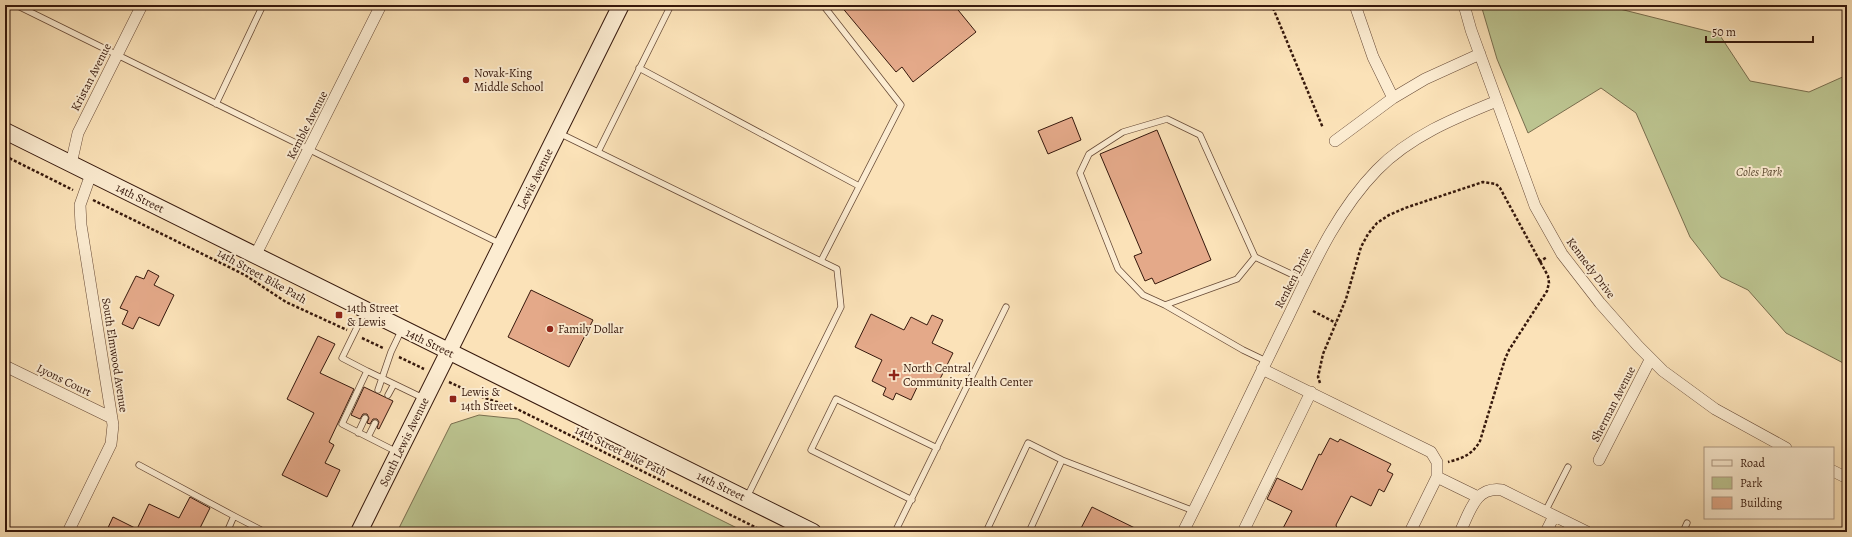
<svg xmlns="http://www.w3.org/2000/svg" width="1852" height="537" font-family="Alegreya,serif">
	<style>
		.green { fill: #bcc490; stroke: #796e4e }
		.building { fill: #e4a989; stroke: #36180c }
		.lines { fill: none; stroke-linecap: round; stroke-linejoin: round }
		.lane-casing { stroke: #674a37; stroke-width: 7 }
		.street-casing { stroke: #674a37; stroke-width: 12 }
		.secondary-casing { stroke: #36180c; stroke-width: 18 }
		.path { stroke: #36180c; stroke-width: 2.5; stroke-dasharray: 3 2; stroke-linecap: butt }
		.lane { stroke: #fcecd1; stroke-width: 5.5 }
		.street { stroke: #fcecd1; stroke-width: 11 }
		.secondary { stroke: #fcecd1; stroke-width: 16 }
		.poi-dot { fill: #8f2418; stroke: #fcecd1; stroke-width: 1.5 }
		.labels { text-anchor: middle; stroke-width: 4; stroke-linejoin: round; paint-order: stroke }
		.poi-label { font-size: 12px; fill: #36180c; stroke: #fcecd1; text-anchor: start }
		.street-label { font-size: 12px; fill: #36180c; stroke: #fcecd1 }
		.park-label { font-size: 12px; font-style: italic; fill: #5e4c34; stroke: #fcecd1 }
	</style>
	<rect width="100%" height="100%" fill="#fbe2b8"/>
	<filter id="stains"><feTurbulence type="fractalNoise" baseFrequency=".005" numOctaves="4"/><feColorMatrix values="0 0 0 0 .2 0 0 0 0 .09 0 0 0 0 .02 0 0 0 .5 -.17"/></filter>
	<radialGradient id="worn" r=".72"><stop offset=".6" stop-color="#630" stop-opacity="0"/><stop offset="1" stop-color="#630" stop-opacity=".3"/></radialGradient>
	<!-- green -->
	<path class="green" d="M1481,5H1604L1719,34L1750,81L1809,92L1847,75V365L1786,333L1748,290L1721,277L1690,237L1636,113L1601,88L1528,133L1497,59Z
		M479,415L518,419L745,532H397L451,424Z"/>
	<!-- building -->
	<path class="building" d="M840,5H954L976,32L913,82L902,67L896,72Z
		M1072,117L1081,140L1048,154L1038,131Z
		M1157,130L1211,260L1155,284L1152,278L1145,281L1134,256L1142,253L1100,154Z
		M148,270L159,276L154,285L174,295L159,326L139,317L133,329L122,324L128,311L120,308L136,276L144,279Z
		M531,290L593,320L569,367L508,337Z
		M871,314L904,330L911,317L927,325L932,315L943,320L932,343L953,353L936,387L921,379L911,400L896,393L893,400L883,395L886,388L872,381L882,360L855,347Z
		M318,336L335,344L320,373L354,389L329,442L334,445L325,463L340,470L327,497L282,475L314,413L287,399Z
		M364,387L393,401L379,429L377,428L379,422L377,419H373L370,424L367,423L369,418L367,414H363L360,419L351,415Z
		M1330,438L1338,442L1340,439L1391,464L1387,471L1393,474L1384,492L1379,489L1371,506L1351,496L1336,525L1338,532H1281L1292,511L1267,499L1277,478L1302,490L1319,454L1321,455Z
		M190,497L210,508L198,532H106L113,517L137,529L149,504L179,518Z
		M1092,507L1143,532H1079Z"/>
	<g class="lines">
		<!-- lane casing -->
		<g class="lane-casing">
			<path id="lane" d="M16,5L501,244
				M639,68L859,186
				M216,104L263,5
				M559,133L837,269L841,307L747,497
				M598,152L671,5
				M1255,257L1237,279L1165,305L1143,295L1118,269L1080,173L1089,154L1123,132L1167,119L1200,135L1255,257L1306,281
				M821,261L901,105L823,5
				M1165,305L1243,350L1266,361
				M365,311L342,358L367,371
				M378,390L391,352L402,329
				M388,395L394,384
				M358,433L365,418
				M368,437L375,423
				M397,452L342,424L367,371L423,398
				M139,465L234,516
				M912,500L811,450L836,399L937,448
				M1545,512L1568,467
				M227,532L234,516L265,532
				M895,532L1006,307
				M986,532L1028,443L1062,460L1194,511
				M1029,532L1062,460
				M1683,532L1687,523"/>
		</g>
		<!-- street casing -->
		<g class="street-casing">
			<path id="street" d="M1355,5L1373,57L1393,98
				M1464,5L1471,30L1535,206L1562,254L1600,303L1638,346L1663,371L1715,409L1786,448
				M1335,141L1393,98L1425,79L1480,54
				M71,164L78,133L142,5
				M255,256L381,5
				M5,366L112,418
				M1262,369L1431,452L1437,462V477L1478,497
				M1599,460L1650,360
				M1833,471L1847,478
				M68,532L111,444L113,425L81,225L80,205L91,174
				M1183,532C1219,461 1253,388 1288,317C1313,265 1337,211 1377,170C1410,136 1455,118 1497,101
				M1243,532L1311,392
				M1410,532L1437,477
				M1460,532C1470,512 1475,486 1502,490L1587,532
				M1546,532L1554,516"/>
		</g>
		<!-- secondary casing -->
		<g class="secondary-casing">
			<path id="secondary" d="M5,131L813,532
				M359,532L621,5"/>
		</g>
		<!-- path -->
		<path class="path" d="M1273,8L1323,128
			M5,156L73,190
			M93,200L245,275L286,302L347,330
			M1539,262L1547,257
			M1313,311L1336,323
			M362,338L383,348
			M399,357L424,369
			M449,382L479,396L515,408L765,532
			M1320,383L1318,377L1323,354L1346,299L1361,247L1368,234L1377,223L1389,215L1405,208L1483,182L1496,184L1500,188L1548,276L1549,283L1547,291L1509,350L1505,359L1480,441C1472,455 1463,458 1448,462"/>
		<!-- lane -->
		<use href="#lane" class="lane"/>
		<!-- street -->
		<use href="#street" class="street"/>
		<!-- secondary -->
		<use href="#secondary" class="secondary"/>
	</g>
	<!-- markers -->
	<g class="poi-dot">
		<circle cx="466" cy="80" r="4"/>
		<rect x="335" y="311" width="8" height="8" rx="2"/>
		<circle cx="550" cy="329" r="4"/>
		<path d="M892 369h4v4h4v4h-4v4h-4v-4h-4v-4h4z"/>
		<rect x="449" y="395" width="8" height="8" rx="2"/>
	</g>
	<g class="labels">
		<!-- poi labels -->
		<g class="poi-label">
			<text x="474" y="77">Novak-King<tspan x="474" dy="14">Middle School</tspan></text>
			<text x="347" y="312">14th Street<tspan x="347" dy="14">&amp; Lewis</tspan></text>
			<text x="558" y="333">Family Dollar</text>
			<text x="903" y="372">North Central<tspan x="903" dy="14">Community Health Center</tspan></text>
			<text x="461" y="396">Lewis &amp;<tspan x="461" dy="14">14th Street</tspan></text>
		</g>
		<!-- street labels -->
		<g class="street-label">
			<text transform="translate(91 77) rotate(-63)" y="4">Kristan Avenue</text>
			<text transform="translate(307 125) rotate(-63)" y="4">Kemble Avenue</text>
			<text transform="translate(535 179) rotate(-64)" y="4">Lewis Avenue</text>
			<text transform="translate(140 198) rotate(26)" y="4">14th Street</text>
			<text transform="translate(1591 268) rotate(53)" y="4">Kennedy Drive</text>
			<text transform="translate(262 276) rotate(29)" y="4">14th Street Bike Path</text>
			<text transform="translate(1293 278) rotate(-63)" y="4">Renken Drive</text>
			<text transform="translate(430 343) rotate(26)" y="4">14th Street</text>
			<text transform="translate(115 355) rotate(81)" y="4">South Elmwood Avenue</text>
			<text transform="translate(64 380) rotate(26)" y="4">Lyons Court</text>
			<text transform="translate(1613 404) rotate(-63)" y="4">Sherman Avenue</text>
			<text transform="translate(404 442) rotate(-64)" y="4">South Lewis Avenue</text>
			<text transform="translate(621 451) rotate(26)" y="4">14th Street Bike Path</text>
			<text transform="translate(721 486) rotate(26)" y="4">14th Street</text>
		</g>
		<!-- park labels -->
		<g class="park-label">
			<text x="1759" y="176">Coles Park</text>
		</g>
	</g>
	<!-- margin -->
	<rect width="1852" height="537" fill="none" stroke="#fbe2b8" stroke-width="20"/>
	<rect x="6" y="6" width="1840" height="525" fill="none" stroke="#36180c" stroke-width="2"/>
	<rect x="10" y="10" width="1832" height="517" fill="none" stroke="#36180c"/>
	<!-- legend -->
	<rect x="1704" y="447" width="130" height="72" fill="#fcecd1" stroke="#ad9782"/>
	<rect x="1712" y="460" width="20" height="6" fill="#fcecd1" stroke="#ad9782"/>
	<text x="1740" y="467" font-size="12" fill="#36180c">Road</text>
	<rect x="1712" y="477" width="20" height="12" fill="#bcc490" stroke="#ad9782"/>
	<text x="1740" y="487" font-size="12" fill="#36180c">Park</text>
	<rect x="1712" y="497" width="20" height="12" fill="#e4a989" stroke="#ad9782"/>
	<text x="1740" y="507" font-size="12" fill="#36180c">Building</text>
	<!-- scale -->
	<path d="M1706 36v6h107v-6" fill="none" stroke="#36180c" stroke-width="2"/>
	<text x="1712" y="36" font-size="12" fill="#36180c" stroke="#fcecd1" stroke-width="3" paint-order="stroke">50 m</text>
	<rect width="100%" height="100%" filter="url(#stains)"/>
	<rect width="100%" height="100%" fill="url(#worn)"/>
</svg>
